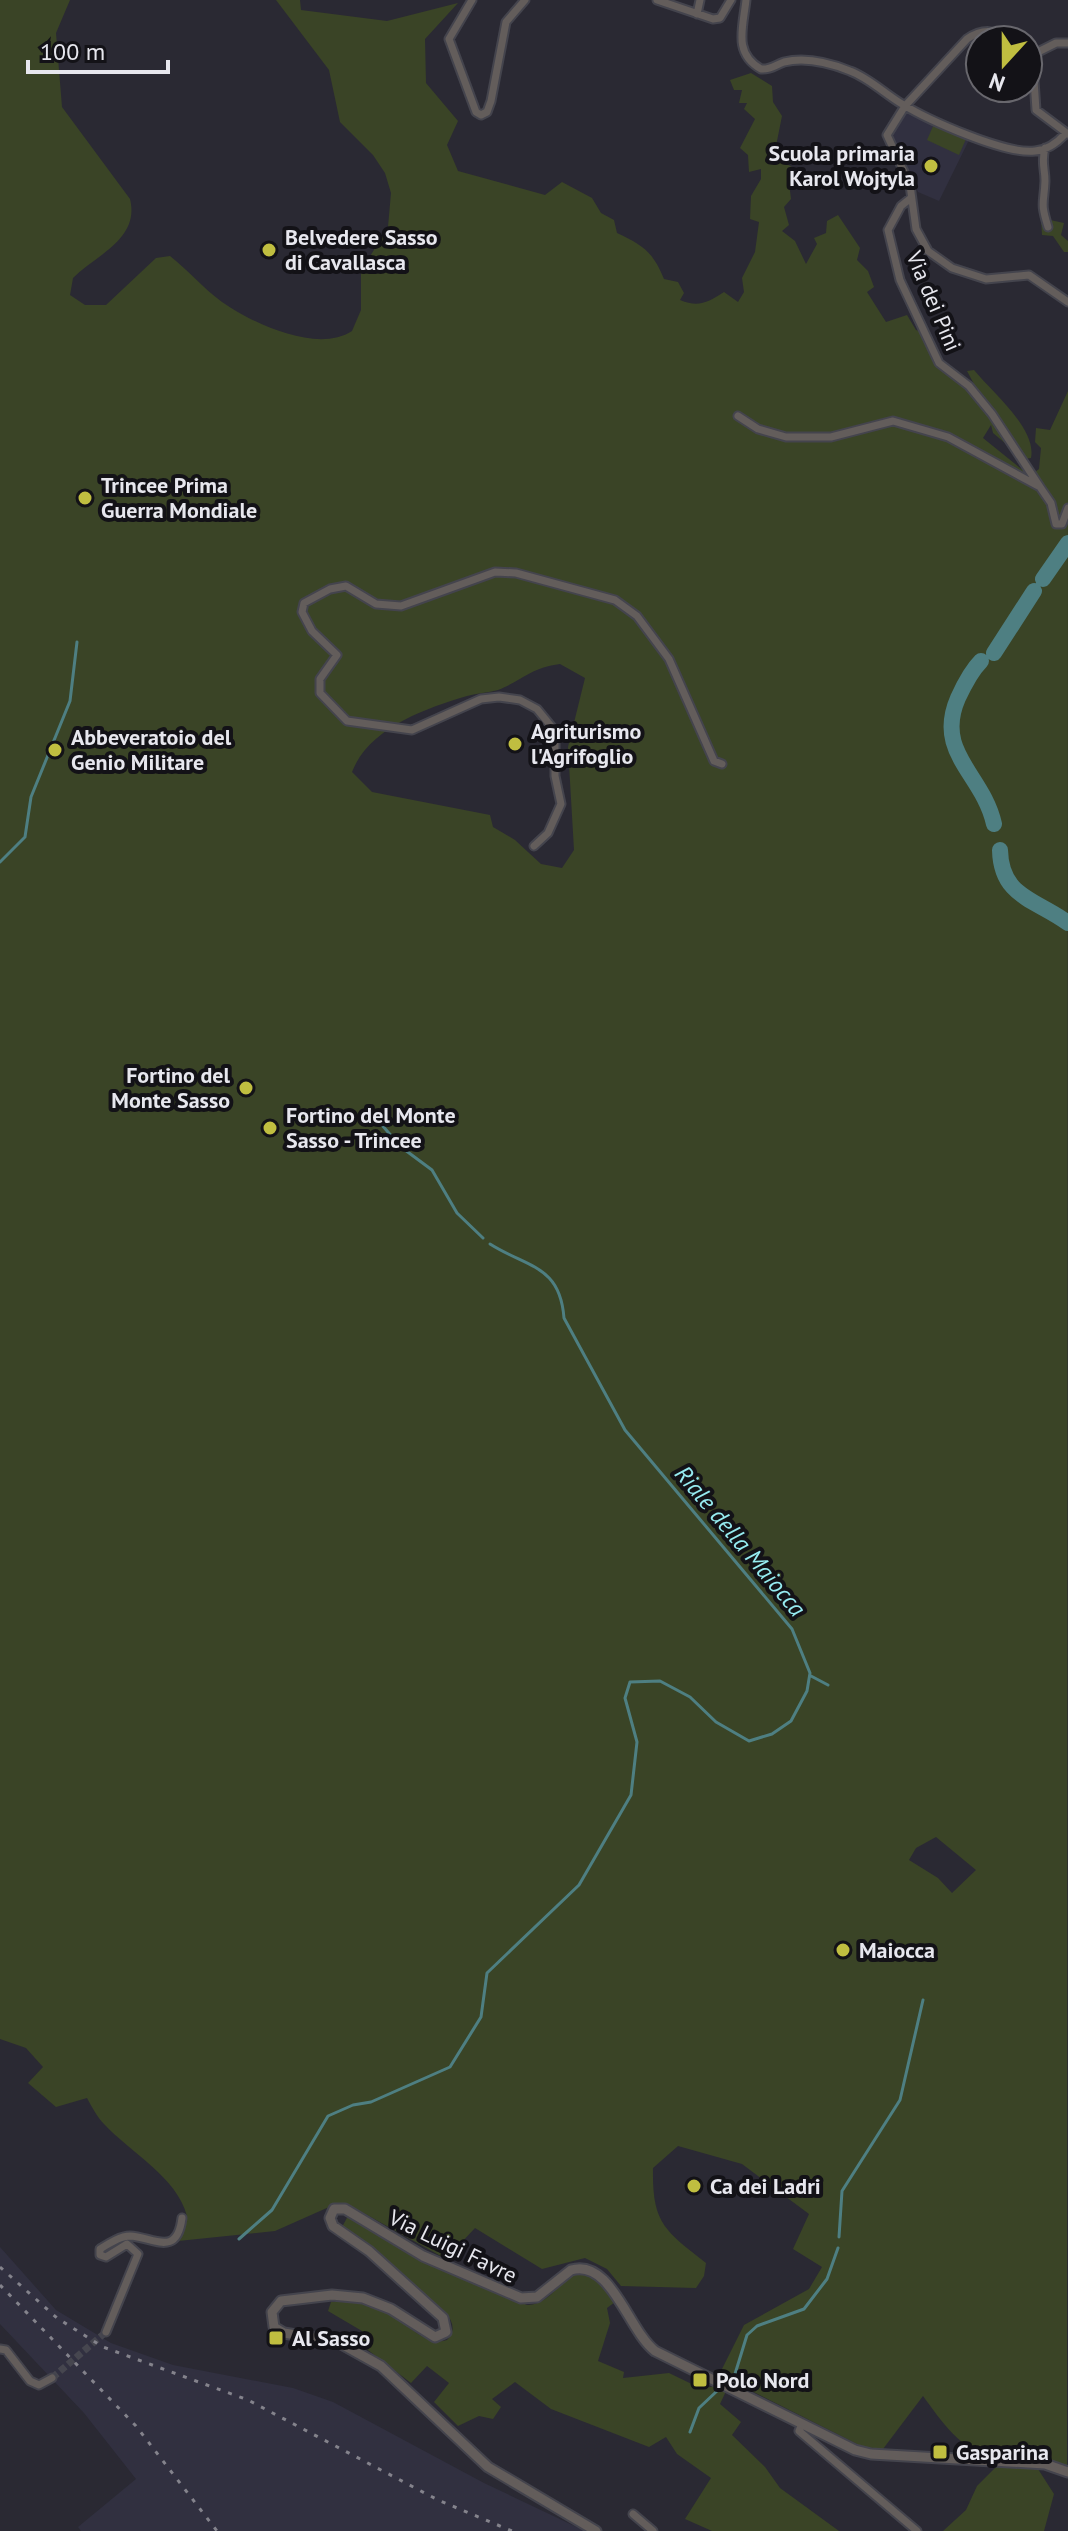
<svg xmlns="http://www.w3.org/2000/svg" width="1068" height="2531" font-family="'PT Sans',sans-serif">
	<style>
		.built { fill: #313040 }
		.green { fill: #3a4426; fill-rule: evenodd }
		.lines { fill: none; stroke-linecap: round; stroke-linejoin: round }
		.stream { stroke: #4e7f82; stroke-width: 3 }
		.river { stroke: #4e7f82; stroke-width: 16 }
		.minor-tunnel { stroke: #46464f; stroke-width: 7; stroke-dasharray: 7 3.5; stroke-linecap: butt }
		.minor-casing { stroke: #44444d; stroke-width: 11 }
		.tertiary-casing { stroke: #44444d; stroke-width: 13 }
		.minor { stroke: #635d5b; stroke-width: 7 }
		.tertiary { stroke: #635d5b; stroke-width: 9 }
		.rail { stroke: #84838c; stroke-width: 3; stroke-dasharray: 4 8; stroke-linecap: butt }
		.poi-dot { fill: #c0be40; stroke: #131217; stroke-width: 3 }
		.labels { text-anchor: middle; stroke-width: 8; stroke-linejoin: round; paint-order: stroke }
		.poi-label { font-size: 22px; font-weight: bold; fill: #e7e7ee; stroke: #131217; text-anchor: start }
		.street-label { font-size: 22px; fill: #e7e7ee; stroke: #131217 }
		.water-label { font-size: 24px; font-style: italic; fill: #96ecf1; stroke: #131217 }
	</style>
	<rect width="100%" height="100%" fill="#2a2933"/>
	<!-- built -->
	<path class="built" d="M907,110L969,140L939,201L918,192L892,134Z
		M0,2247L56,2310L111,2343L173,2365L293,2388L333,2402L484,2483L585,2531H81L78,2527L136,2479L84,2413L0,2324Z"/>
	<!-- green -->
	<path class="green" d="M0,0H70L56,33L62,107L130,199C140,239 96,255 73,278L70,295L85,305H106L156,258L170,256C188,270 203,288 222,302C252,323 317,354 352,331L361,310V271L388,227L391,193L385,173L373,155L340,122L329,70L276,0H300L301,10L387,21L458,3L425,39L426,83L458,121L447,145L458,171L545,195L562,182L592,198L601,213L614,220L617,233C643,245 653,252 664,279L678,282L684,293L680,300C699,308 708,302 724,292L738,302L744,292L742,278L755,252L759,222L750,219L751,196L761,179V169L749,172L748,155L740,148L755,119L744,109L747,103H739L742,90H734L730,80L751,73L772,86L773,102L782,116L776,146L789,152L787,164L800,172L801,180L789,183L791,199L784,207L789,225L782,231L795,241L806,264L817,244L814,238L826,233L827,221L838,215L860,248L857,260L868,271L874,287L867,292L886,322L907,315L916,330L926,334L939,359L937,368L981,397L967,371L974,370C992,392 1037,429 1031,458L1024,459L993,433L991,425L983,438L1030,476L1039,469L1041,448L1035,442L1036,428L1050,430L1068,391L1067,2466C1043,2455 1019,2459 993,2456C962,2453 940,2419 923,2396L883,2449L863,2447L726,2378L721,2371L744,2325L809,2289L822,2267L793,2249L809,2214L742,2164L678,2146L653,2168C652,2223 664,2230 706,2263L704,2276L696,2288L621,2286L607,2269L585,2258L542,2269L475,2228L446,2259L351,2206L338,2203L275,2231L178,2241L187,2216C177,2177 130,2152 104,2124C97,2117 92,2107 87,2098L56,2107L28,2083L43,2067L26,2048L0,2039ZM560,664L585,678L568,747L574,850L562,868L541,864L515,840L493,827L490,815L372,792L352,772C369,728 424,709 467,696C477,693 488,693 498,690C523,680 530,668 560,664ZM936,1837L976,1870L952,1893L938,1878L909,1860L916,1848Z
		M934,124L966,139L959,155L927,140Z
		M1041,218L1064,223L1061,235L1068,241V252H1064L1053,236L1042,235Z
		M348,2216L434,2266L527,2305C564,2306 569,2233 615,2302L607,2308L610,2323L598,2361L624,2372L623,2378L669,2373L702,2389L718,2385L727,2389L720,2404L741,2422L732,2435L765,2467L780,2488L839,2531H712L685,2519L711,2478L677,2454L666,2437L649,2447L551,2409L515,2382L492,2399L501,2407L493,2419L479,2416L458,2426L434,2402L449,2383L427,2366L411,2383L364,2347L362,2331L328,2311L331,2302C349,2301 364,2302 381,2308C401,2317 424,2348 447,2340C456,2331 453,2322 446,2313L370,2245L342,2227Z
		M996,2467L1038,2469L1054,2494L1044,2531H943L966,2510L977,2486Z"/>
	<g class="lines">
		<!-- stream -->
		<path class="stream" d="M0,862L25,837L31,797L70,701L77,642
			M381,1124L401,1147L432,1170L457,1213L483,1238
			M811,1676L828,1685
			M839,2237L842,2191L900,2100L923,2000
			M239,2239L272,2210L328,2116L353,2105L371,2102L450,2067L481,2017L487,1973L579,1885L631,1795L637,1742L625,1698L630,1682L660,1681L690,1697L716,1722L749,1741L772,1734L791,1721L807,1691L810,1673L792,1629L625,1430L564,1318C560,1265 528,1268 490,1244
			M690,2432L699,2408L735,2374L747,2335L757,2326L804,2309L827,2279L838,2248"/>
		<!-- river -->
		<path class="river" d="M1043,579L1068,543
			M994,653L1034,591
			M981,661C971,671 964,685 958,698C934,753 983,774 994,824
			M1000,850C1001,897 1035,899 1068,923"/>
		<!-- minor-tunnel -->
		<path class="minor-tunnel" d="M52,2378L106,2332"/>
		<!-- minor casing -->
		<g class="minor-casing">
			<path id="minor" d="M472,0L449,39L476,112L481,115L487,112L491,101L506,22L525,0
				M657,0L713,19L720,18L731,0
				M746,0C743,28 733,53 761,69C771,70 775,65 784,62C805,57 830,63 850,71C869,78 885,94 902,104C928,120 1006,155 1035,151C1048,150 1058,142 1066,133
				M697,14L700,0
				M1012,40C995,30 983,28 967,39L905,106L887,135L910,185L916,229L928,251L952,268L986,279L1029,275L1068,302
				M1028,52L1033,65L1036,110L1068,134
				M1030,56L1056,43H1068
				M1045,148C1041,162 1045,168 1045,181C1044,205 1040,201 1048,227
				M911,198L901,206L888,230L900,280L939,363L969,386L992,414L1040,487
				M738,416L758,429L786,437H831L893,421L948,437L1040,487L1051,503L1056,524H1062L1068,508
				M534,846L548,833L561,804L555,776V731L537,709L520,700L499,697L481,699L412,730L347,721L320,693V679L337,655L312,631L302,612L304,603L330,589L346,586L376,604L401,606L495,572L516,573L615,600L637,616L669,659L714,761L722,764
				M106,2332L138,2254L127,2244L106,2257L100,2255V2249C108,2244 120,2236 130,2236C153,2237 177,2258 182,2218
				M0,2349L6,2350L30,2381L39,2385L52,2378
				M802,2424L799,2431L917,2531
				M633,2514L653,2531"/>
		</g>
		<!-- tertiary casing -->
		<g class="tertiary-casing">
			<path id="tertiary" d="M596,2531L488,2467L381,2366L338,2342L284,2333L274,2327L272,2312L281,2301L332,2295L363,2298L391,2309L435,2337L446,2332L443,2318L369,2251L333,2226L330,2218L334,2209H345L423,2256L521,2298L537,2297L571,2270C611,2258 628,2330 655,2351L855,2450L871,2454L1045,2464L1068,2472"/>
		</g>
		<!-- minor -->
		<use href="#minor" class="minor"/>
		<!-- tertiary -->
		<use href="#tertiary" class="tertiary"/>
		<!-- rail -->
		<path class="rail" d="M0,2267L57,2318L103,2347L248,2400L438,2500L512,2531
			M0,2285L136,2426L217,2531"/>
	</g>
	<!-- markers -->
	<g class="poi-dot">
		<circle cx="931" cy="166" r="8"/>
		<circle cx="269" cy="250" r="8"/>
		<circle cx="85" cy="498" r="8"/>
		<circle cx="515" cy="744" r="8"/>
		<circle cx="55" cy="750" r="8"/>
		<circle cx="246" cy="1088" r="8"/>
		<circle cx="270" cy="1128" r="8"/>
		<circle cx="843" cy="1950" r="8"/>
		<circle cx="694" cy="2186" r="8"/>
		<rect x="268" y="2330" width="16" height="16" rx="4"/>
		<rect x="692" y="2372" width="16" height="16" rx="4"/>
		<rect x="932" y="2444" width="16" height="16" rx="4"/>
	</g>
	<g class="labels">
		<!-- poi labels -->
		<g class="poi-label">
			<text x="915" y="161" text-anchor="end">Scuola primaria<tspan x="915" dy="25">Karol Wojtyla</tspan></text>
			<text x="285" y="245">Belvedere Sasso<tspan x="285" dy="25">di Cavallasca</tspan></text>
			<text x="101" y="493">Trincee Prima<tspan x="101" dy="25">Guerra Mondiale</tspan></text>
			<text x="531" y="739">Agriturismo<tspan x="531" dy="25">l'Agrifoglio</tspan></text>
			<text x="71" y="745">Abbeveratoio del<tspan x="71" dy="25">Genio Militare</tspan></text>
			<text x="230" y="1083" text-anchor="end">Fortino del<tspan x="230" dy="25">Monte Sasso</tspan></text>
			<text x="286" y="1123">Fortino del Monte<tspan x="286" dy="25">Sasso - Trincee</tspan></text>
			<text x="859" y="1958">Maiocca</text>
			<text x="710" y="2194">Ca dei Ladri</text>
			<text x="292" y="2346">Al Sasso</text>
			<text x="716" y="2388">Polo Nord</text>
			<text x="956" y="2460">Gasparina</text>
		</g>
		<!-- street labels -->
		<g class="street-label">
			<text transform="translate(934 301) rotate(67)" y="8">Via dei Pini</text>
			<text transform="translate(453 2246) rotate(26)" y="8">Via Luigi Favre</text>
		</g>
		<!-- water labels -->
		<g class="water-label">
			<text transform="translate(740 1541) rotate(50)" y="8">Riale della Maiocca</text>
		</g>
	</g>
	<!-- north arrow -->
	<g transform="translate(1004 64) rotate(201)"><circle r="38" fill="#131217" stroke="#68676d" stroke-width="2"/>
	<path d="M0-6L14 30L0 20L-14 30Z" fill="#c0be40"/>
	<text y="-12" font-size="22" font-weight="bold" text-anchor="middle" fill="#e7e7ee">N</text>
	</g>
	<!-- scale -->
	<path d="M28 60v12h140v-12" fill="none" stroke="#e7e7ee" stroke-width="4"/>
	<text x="40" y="60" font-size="24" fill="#e7e7ee" stroke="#131217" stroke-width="6" paint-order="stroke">100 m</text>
</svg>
